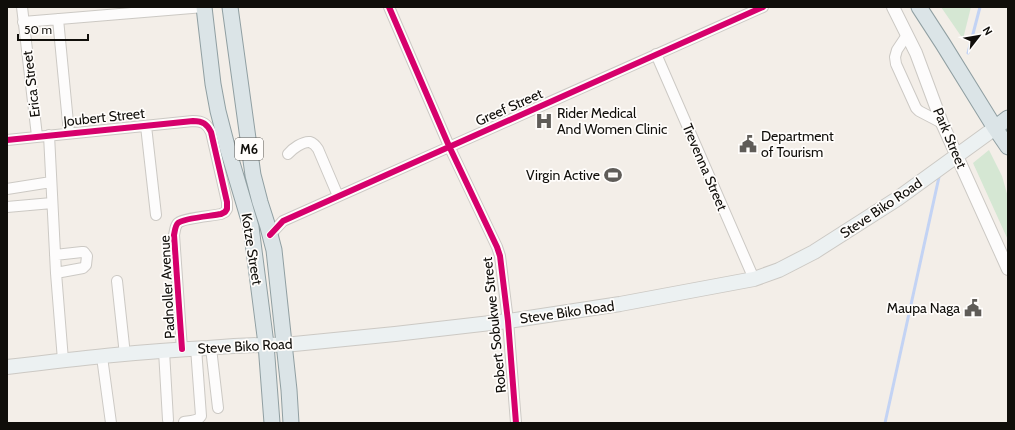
<svg xmlns="http://www.w3.org/2000/svg" width="1015" height="430" font-family="Cabin,sans-serif">
	<style>
		.green { fill: #d5e7d3 }
		.lines { fill: none; stroke-linecap: round; stroke-linejoin: round }
		.stream { stroke: #c3d3f4; stroke-width: 3 }
		.minor-casing { stroke: #ccc9c4; stroke-width: 12 }
		.tertiary-casing { stroke: #ccc9c4; stroke-width: 14 }
		.secondary-casing { stroke: #ccc9c4; stroke-width: 16 }
		.primary-casing { stroke: #909fa2; stroke-width: 17 }
		.minor { stroke: #fdfcfc; stroke-width: 10 }
		.tertiary { stroke: #fdfcfc; stroke-width: 12 }
		.secondary { stroke: #ecf1f2; stroke-width: 14 }
		.primary { stroke: #dbe4e7; stroke-width: 15 }
		.cycleway-casing { stroke: #fffdfb; stroke-width: 8 }
		.cycleway { stroke: #d6006c; stroke-width: 6 }
		.labels { text-anchor: middle; stroke-width: 3.5; stroke-linejoin: round; paint-order: stroke }
		.shield { fill: #fffdfb; stroke: #585652; stroke-width: 1 }
		.shield-label { font-size: 13px; font-weight: bold; fill: #100e0a }
		.street-label { font-size: 14px; fill: #100e0a; stroke: #fffdfb }
		.poi-label { font-size: 14px; fill: #100e0a; stroke: #fffdfb; text-anchor: start }
	</style>
	<rect width="100%" height="100%" fill="#f3eee8"/>
	<!-- green -->
	<path class="green" d="M941,7H971L963,39Z
		M989,150L1002,176L1008,197V240L973,163Z"/>
	<g class="lines">
		<!-- stream -->
		<path class="stream" d="M968,53L980,7
			M885,423L939,177"/>
		<!-- minor casing -->
		<g class="minor-casing">
			<path id="minor" d="M22,7L37,136
				M389,7L449,146L497,247L500,256L508,321L516,423
				M58,19L69,133
				M23,22L204,7
				M907,35L897,50L895,57L896,64L916,108L919,111L942,123
				M656,54L754,279
				M146,126L156,215
				M49,135L56,273L63,360
				M7,140L193,121C203,121 207,124 211,132L227,202V209L225,212L221,214C212,216 184,218 178,223C175,226 175,231 174,235L182,349
				M288,154C292,149 303,141 310,142C313,143 316,146 318,149L338,196
				M7,189L51,182
				M7,207L52,203
				M270,235L283,221L763,7
				M55,255L82,252H84L87,256L86,265L83,268L56,273
				M117,281L125,355
				M211,348L218,408
				M164,351L168,420
				M102,357L111,423
				M184,422C190,421 198,421 201,416L196,348"/>
		</g>
		<!-- tertiary casing -->
		<g class="tertiary-casing">
			<path id="tertiary" d="M893,7L916,53L942,123L1008,269"/>
		</g>
		<!-- secondary casing -->
		<g class="secondary-casing">
			<path id="secondary" d="M7,367C74,359 141,351 208,348C233,346 258,344 284,345L395,334L508,321L620,304L754,279L779,270L814,252L897,199L995,128"/>
		</g>
		<!-- primary casing -->
		<g class="primary-casing">
			<path id="primary" d="M204,7L213,84L218,111L227,146L251,227L266,344L272,423
				M230,7L253,175L260,202L268,227L274,250L289,390L291,423
				M919,7L943,44L995,128L1008,147
				M995,128L1008,118"/>
		</g>
		<!-- minor -->
		<use href="#minor" class="minor"/>
		<!-- tertiary -->
		<use href="#tertiary" class="tertiary"/>
		<!-- secondary -->
		<use href="#secondary" class="secondary"/>
		<!-- primary -->
		<use href="#primary" class="primary"/>
		<!-- cycleway casing -->
		<g class="cycleway-casing">
			<path id="cycleway" d="M389,7L449,146L497,247L500,256L508,321L516,423
				M7,140L193,121C203,121 207,124 211,132L227,202V209L225,212L221,214C212,216 184,218 178,223C175,226 175,231 174,235L182,349
				M270,235L283,221L763,7"/>
		</g>
		<!-- cycleway -->
		<use href="#cycleway" class="cycleway"/>
	</g>
	<!-- icons -->
	<defs>
		<g id="hospital-bare" transform="scale(1.38)"><path d="M-5-5h3v3.5h4V-5h3V5h-3V1.5h-4V5h-3Z" fill="#5f5c58" stroke="#fffdfb" stroke-width="2.5" paint-order="stroke"/></g>
		<g id="civic-bare" transform="scale(1.38)"><path d="M-.6-6.5H3V-4.5H.6V-3L4-1V1h2V6H-6V1h2V-1L-.6-3ZM-1.2 2.5V6h2.4V2.5Z" fill="#5f5c58" stroke="#fffdfb" stroke-width="2.5" paint-order="stroke"/></g>
		<g id="stadium-bare" transform="scale(1.38)"><path d="M0-5a6.5 5 0 1 0 0 10a6.5 5 0 1 0 0-10ZM-3.5-1.8h7v3.6h-7Z" fill="#5f5c58" stroke="#fffdfb" stroke-width="2.5" paint-order="stroke"/></g>
	</defs>
	<g fill-rule="evenodd">
		<use href="#hospital-bare" x="544" y="121"/>
		<use href="#civic-bare" x="748" y="144"/>
		<use href="#stadium-bare" x="613" y="175"/>
		<use href="#civic-bare" x="973" y="308"/>
	</g>
	<g class="labels">
		<!-- shield labels -->
		<rect class="shield" x="235" y="138" width="28" height="22" rx="3"/>
		<g class="shield-label">
			<text x="249" y="154">M6</text>
		</g>
		<!-- street labels -->
		<g class="street-label">
			<text transform="translate(31 84) rotate(-97)" y="5">Erica Street</text>
			<text transform="translate(509 107) rotate(-24)" y="5">Greef Street</text>
			<text transform="translate(104 117) rotate(-6)" y="5">Joubert Street</text>
			<text transform="translate(950 138) rotate(67)" y="5">Park Street</text>
			<text transform="translate(705 167) rotate(67)" y="5">Trevenna Street</text>
			<text transform="translate(881 208) rotate(-34)" y="5">Steve Biko Road</text>
			<text transform="translate(252 249) rotate(81)" y="5">Kotze Street</text>
			<text transform="translate(167 287) rotate(-93)" y="5">Padnoller Avenue</text>
			<text transform="translate(567 312) rotate(-8)" y="5">Steve Biko Road</text>
			<text transform="translate(494 325) rotate(-96)" y="5">Robert Sobukwe Street</text>
			<text transform="translate(245 346) rotate(-3)" y="5">Steve Biko Road</text>
		</g>
		<!-- poi labels -->
		<g class="poi-label">
			<text x="557" y="118">Rider Medical<tspan x="557" dy="16">And Women Clinic</tspan></text>
			<text x="761" y="141">Department<tspan x="761" dy="16">of Tourism</tspan></text>
			<text x="600" y="180" text-anchor="end">Virgin Active</text>
			<text x="960" y="313" text-anchor="end">Maupa Naga</text>
		</g>
	</g>
	<!-- border -->
	<rect width="1015" height="430" fill="none" stroke="#100e0a" stroke-width="16"/>
	<!-- north arrow -->
	<g transform="translate(979 36) rotate(59)" stroke="#fffdfb" stroke-width="3" paint-order="stroke">
	<path d="M0-3L7 15L0 10L-7 15Z" fill="#100e0a"/>
	<text y="-6" font-size="11" font-weight="bold" text-anchor="middle" fill="#100e0a">N</text>
	</g>
	<!-- scale -->
	<path d="M18 34v6h70v-6" fill="none" stroke="#100e0a" stroke-width="2"/>
	<text x="24" y="34" font-size="12" fill="#100e0a" stroke="#fffdfb" stroke-width="3" paint-order="stroke">50 m</text>
</svg>
